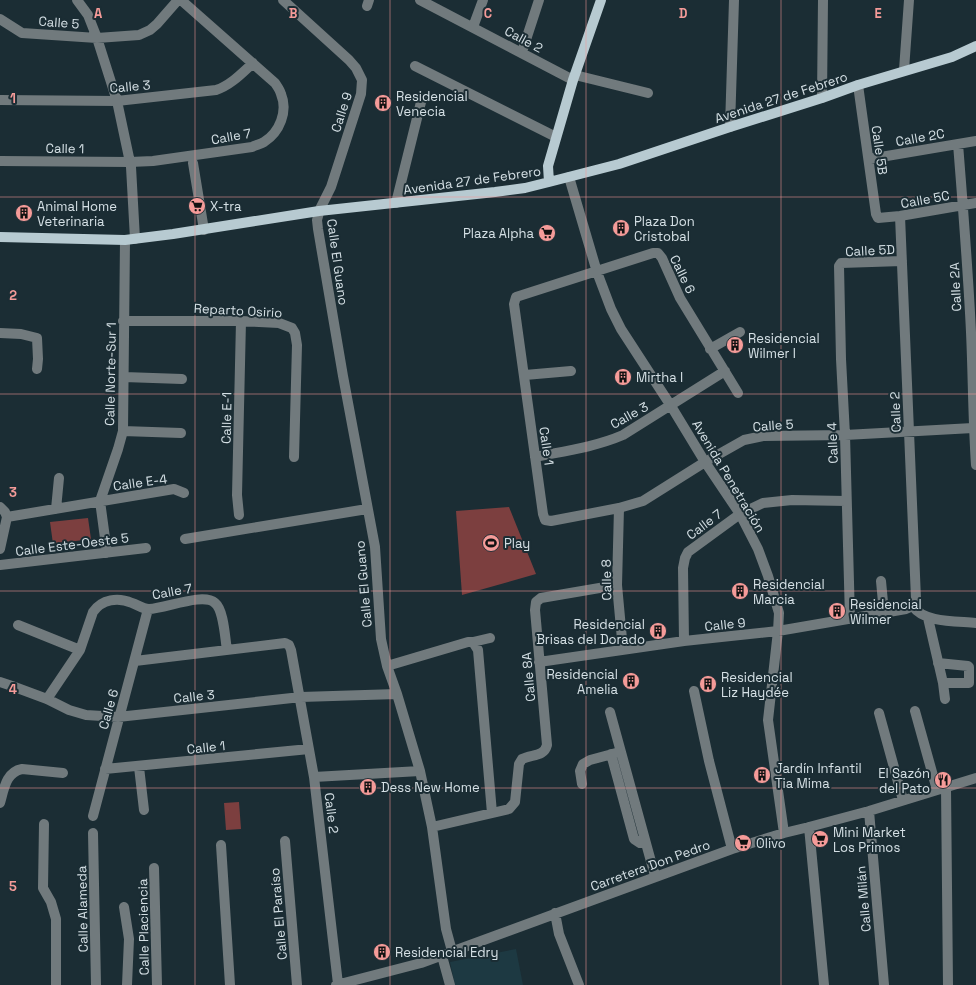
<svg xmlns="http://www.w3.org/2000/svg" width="976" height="985" font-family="'Space Grotesk',sans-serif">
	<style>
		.built { fill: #1d3942 }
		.green { fill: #7c3f3f }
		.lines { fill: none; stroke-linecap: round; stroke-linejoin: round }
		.minor { stroke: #717a7d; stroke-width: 10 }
		.major { stroke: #b7cad1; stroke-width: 10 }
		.grid { fill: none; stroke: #f59b99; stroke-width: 1; stroke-opacity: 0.55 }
		.labels { text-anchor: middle; stroke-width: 4; stroke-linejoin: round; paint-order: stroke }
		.street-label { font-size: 13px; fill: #d5e0e5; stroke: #1b2d34 }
		.poi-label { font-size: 13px; fill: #d5e0e5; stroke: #1b2d34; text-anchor: start }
		.grid-label { font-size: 13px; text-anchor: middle; font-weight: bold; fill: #f59b99; stroke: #1b2d34; stroke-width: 4; stroke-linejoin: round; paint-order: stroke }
	</style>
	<rect width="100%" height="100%" fill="#1b2d34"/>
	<!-- built -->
	<path class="built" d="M516,949L523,985H455L450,962Z"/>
	<!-- green -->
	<path class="green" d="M509,507L536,574L462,595L456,511Z
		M88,518L91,539L53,544L50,522Z
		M239,802L241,829L226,830L224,803Z"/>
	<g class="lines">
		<!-- minor -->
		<path class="minor" d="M77,0L88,15L97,38L117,101L131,167L135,239
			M283,0L349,60L356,68L362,80L361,94L331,187L320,209L317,220L318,229L343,376L375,547L381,639L387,666L397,694L420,771L432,827L446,929L452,951
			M420,0L573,80
			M367,6L369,0
			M0,19L22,33L97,38L139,35L150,30L157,24L178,0
			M473,27L483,0
			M522,52L539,0
			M415,66L556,137
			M904,70L909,0
			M575,75L648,93
			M858,85L876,214L878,218L900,216L976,203
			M822,98L823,0
			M0,100L117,101L216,90C231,85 242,73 253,63
			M730,127L734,0
			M958,144C963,207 968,269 971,332C973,376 973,421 976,465
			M869,159L976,141
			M0,161L130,162L153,161L252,147C256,145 261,144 264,142C280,132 288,111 281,94C280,90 277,86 275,83L181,0
			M193,163L204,230
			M569,177L597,272L611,309L621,329L671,406L705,462L740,514L758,549L768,576L779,613L778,631L768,720L784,833
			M396,203L422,98
			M900,216L916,599L915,603L913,606
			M123,321H241L279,323L292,328L295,333L297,345L294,457
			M0,333L21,334L37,338L38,359L37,369
			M710,349L740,332
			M525,375L571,371
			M124,377L182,379
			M738,393L680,298L662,258L658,253H653L516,297L514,304L543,514L545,520L551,521L619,508L643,501L705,462L744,440L763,436L845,435L973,428
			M123,431L181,433
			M535,457C565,451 595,447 623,435L725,371
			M0,507L5,512L7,517
			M619,508L617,585L623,650
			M56,509L59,478
			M239,515L237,495L241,321
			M7,517L174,489L184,493
			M185,539L367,509
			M0,549L7,517
			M107,553L100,501L118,449L123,431L125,240
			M0,565L146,548
			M881,581L884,613
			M913,606C923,623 958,621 976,623
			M928,618L943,683L945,699
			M850,619L845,435L841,359L839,266L841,263L902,261
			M18,625L80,650
			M684,641L683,568L685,558L688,552L740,514L763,503L792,500L846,501
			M473,642L478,650L492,813
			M135,661L285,643L289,645L291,650L314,777L338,984
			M539,662L684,641L778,631L906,609L913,606
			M938,663L968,666L969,667V683H943
			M387,666L468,642H473L490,638
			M0,682L12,686L47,699L69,710L86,715L118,717L301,697L397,694
			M694,691L709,761L732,849
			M47,699L80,650L93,612C102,599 118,597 132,603C138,605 143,609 149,609C165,609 203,592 215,603C224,610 225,639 227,650
			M915,711L937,790
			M610,712L655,876
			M879,713L903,800
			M611,754L634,839L640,843L645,842
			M139,767L144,810
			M105,769L309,749
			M314,777L420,771
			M582,784L580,771L583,764L590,760L616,753
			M946,788L948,985
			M0,803C4,789 6,772 22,769L63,773
			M869,811L884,985
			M93,816L148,609
			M44,824L43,888L51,902L56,919V985
			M432,827L509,809L515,802L519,764L522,759C532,754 544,757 547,745L535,610L536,602L541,598L617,585
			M809,827L824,985
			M93,833L96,985
			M285,841L297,985
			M221,845L230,985
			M154,868L157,985
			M124,907L129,939L127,985
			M555,913L559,934L579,985
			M442,956L450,985
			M336,985L421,963L732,849L784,833L809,827L869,811L976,778"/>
		<!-- major -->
		<path class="major" d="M549,182L548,166L573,80L601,0
			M0,237L125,240L173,234L319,211L495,192L525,188L549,182L619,164L730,127L822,98L858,85L952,57L976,46"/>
	</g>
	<!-- grid -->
	<path class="grid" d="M195,0V985M390,0V985M586,0V985M781,0V985M0,197H976M0,394H976M0,591H976M0,788H976"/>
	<!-- icons -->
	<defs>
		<g id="building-disc" transform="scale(0.9)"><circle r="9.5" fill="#f59b99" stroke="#1b2d34"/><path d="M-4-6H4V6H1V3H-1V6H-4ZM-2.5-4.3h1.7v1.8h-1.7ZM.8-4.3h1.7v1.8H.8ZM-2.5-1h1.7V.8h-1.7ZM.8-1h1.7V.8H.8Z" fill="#111"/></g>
		<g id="supermarket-disc" transform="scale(0.9)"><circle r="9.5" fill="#f59b99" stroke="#1b2d34"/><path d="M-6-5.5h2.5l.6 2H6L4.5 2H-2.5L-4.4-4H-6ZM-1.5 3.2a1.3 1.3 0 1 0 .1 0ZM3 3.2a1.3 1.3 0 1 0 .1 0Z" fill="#111"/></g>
		<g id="stadium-disc" transform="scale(0.9)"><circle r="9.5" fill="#f59b99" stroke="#1b2d34"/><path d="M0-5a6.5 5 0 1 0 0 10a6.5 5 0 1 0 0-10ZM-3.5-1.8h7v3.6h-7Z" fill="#111"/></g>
		<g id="restaurant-disc" transform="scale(0.9)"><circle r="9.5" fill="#f59b99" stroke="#1b2d34"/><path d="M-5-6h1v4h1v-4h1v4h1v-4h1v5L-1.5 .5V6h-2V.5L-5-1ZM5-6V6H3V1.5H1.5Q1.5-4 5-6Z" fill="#111"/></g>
	</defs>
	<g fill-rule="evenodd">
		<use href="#building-disc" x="383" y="103"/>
		<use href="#supermarket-disc" x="197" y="206"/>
		<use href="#building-disc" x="24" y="213"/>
		<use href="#building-disc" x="621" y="228"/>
		<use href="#supermarket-disc" x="547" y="233"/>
		<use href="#building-disc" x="735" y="345"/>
		<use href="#building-disc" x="623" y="377"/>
		<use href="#stadium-disc" x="491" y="543"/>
		<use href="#building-disc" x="740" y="591"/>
		<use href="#building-disc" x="837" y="611"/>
		<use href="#building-disc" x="658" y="631"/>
		<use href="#building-disc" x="631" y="681"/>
		<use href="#building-disc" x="708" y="684"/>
		<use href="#building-disc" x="762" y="775"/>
		<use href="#restaurant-disc" x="943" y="780"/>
		<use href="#building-disc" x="368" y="787"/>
		<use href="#supermarket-disc" x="820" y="839"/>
		<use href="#supermarket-disc" x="743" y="843"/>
		<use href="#building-disc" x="382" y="952"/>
	</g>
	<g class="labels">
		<!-- street labels -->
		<g class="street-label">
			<text transform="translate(59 22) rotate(4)" y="5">Calle 5</text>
			<text transform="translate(524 39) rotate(28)" y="5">Calle 2</text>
			<text transform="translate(130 86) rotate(-5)" y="5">Calle 3</text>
			<text transform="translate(781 97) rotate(-18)" y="5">Avenida 27 de Febrero</text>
			<text transform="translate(341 112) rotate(-72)" y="5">Calle 9</text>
			<text transform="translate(231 136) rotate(-10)" y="5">Calle 7</text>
			<text transform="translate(920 137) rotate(-10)" y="5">Calle 2C</text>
			<text transform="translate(65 148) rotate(1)" y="5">Calle 1</text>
			<text transform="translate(880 150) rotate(82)" y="5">Calle 5B</text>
			<text transform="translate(472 180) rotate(-8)" y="5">Avenida 27 de Febrero</text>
			<text transform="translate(925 199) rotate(-10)" y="5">Calle 5C</text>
			<text transform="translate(870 250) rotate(-3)" y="5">Calle 5D</text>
			<text transform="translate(338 262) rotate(82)" y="5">Calle El Guano</text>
			<text transform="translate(683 274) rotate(64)" y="5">Calle 6</text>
			<text transform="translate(955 287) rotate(-93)" y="5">Calle 2A</text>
			<text transform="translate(238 310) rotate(3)" y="5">Reparto Osirio</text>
			<text transform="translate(110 374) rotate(-89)" y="5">Calle Norte-Sur 1</text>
			<text transform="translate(895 412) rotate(-92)" y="5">Calle 2</text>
			<text transform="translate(629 415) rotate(-29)" y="5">Calle 3</text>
			<text transform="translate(226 418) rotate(-89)" y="5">Calle E-1</text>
			<text transform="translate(773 425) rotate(-4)" y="5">Calle 5</text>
			<text transform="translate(832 443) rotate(-92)" y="5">Calle 4</text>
			<text transform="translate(547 446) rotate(82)" y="5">Calle 1</text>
			<text transform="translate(729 476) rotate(59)" y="5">Avenida Penetración</text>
			<text transform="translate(140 482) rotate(-8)" y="5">Calle E-4</text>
			<text transform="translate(704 524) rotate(-37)" y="5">Calle 7</text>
			<text transform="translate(72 544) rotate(-7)" y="5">Calle Este-Oeste 5</text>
			<text transform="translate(606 580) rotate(-91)" y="5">Calle 8</text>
			<text transform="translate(363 584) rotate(-95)" y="5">Calle El Guano</text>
			<text transform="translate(172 591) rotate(-10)" y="5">Calle 7</text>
			<text transform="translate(725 624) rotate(-6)" y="5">Calle 9</text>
			<text transform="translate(528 677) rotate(-95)" y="5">Calle 8A</text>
			<text transform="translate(194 696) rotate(-6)" y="5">Calle 3</text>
			<text transform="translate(108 709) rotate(-74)" y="5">Calle 6</text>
			<text transform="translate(206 747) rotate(-6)" y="5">Calle 1</text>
			<text transform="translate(332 813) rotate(83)" y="5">Calle 2</text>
			<text transform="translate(650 865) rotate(-20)" y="5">Carretera Don Pedro</text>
			<text transform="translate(863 899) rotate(-95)" y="5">Calle Milán</text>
			<text transform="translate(82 909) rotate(-91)" y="5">Calle Alameda</text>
			<text transform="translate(278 914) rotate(-95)" y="5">Calle El Paraíso</text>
			<text transform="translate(143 927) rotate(-91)" y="5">Calle Placiencia</text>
		</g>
		<!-- poi labels -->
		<g class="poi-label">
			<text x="396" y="101">Residencial<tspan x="396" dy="15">Venecia</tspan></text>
			<text x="37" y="211">Animal Home<tspan x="37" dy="15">Veterinaria</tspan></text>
			<text x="210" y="211">X-tra</text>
			<text x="634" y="226">Plaza Don<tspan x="634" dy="15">Cristobal</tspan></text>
			<text x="534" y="238" text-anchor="end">Plaza Alpha</text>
			<text x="748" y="343">Residencial<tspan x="748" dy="15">Wilmer I</tspan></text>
			<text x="636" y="382">Mirtha I</text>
			<text x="504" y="548">Play</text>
			<text x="753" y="589">Residencial<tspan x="753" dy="15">Marcia</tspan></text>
			<text x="850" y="609">Residencial<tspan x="850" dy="15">Wilmer</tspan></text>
			<text x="645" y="629" text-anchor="end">Residencial<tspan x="645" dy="15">Brisas del Dorado</tspan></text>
			<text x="618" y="679" text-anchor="end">Residencial<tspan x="618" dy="15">Amelia</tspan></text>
			<text x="721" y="682">Residencial<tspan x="721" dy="15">Liz Haydée</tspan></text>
			<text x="775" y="773">Jardín Infantil<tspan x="775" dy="15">Tia Mima</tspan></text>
			<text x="930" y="778" text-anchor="end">El Sazón<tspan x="930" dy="15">del Pato</tspan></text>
			<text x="381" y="792">Dess New Home</text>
			<text x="833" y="837">Mini Market<tspan x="833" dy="15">Los Primos</tspan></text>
			<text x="756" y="848">Olivo</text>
			<text x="395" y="957">Residencial Edry</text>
		</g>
	</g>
	<g class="grid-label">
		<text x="98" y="18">A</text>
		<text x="293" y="18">B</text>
		<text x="488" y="18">C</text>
		<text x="683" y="18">D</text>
		<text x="878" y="18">E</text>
		<text x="13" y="103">1</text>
		<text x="13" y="300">2</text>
		<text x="13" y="497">3</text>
		<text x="13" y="694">4</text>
		<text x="13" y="891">5</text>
	</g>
</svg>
